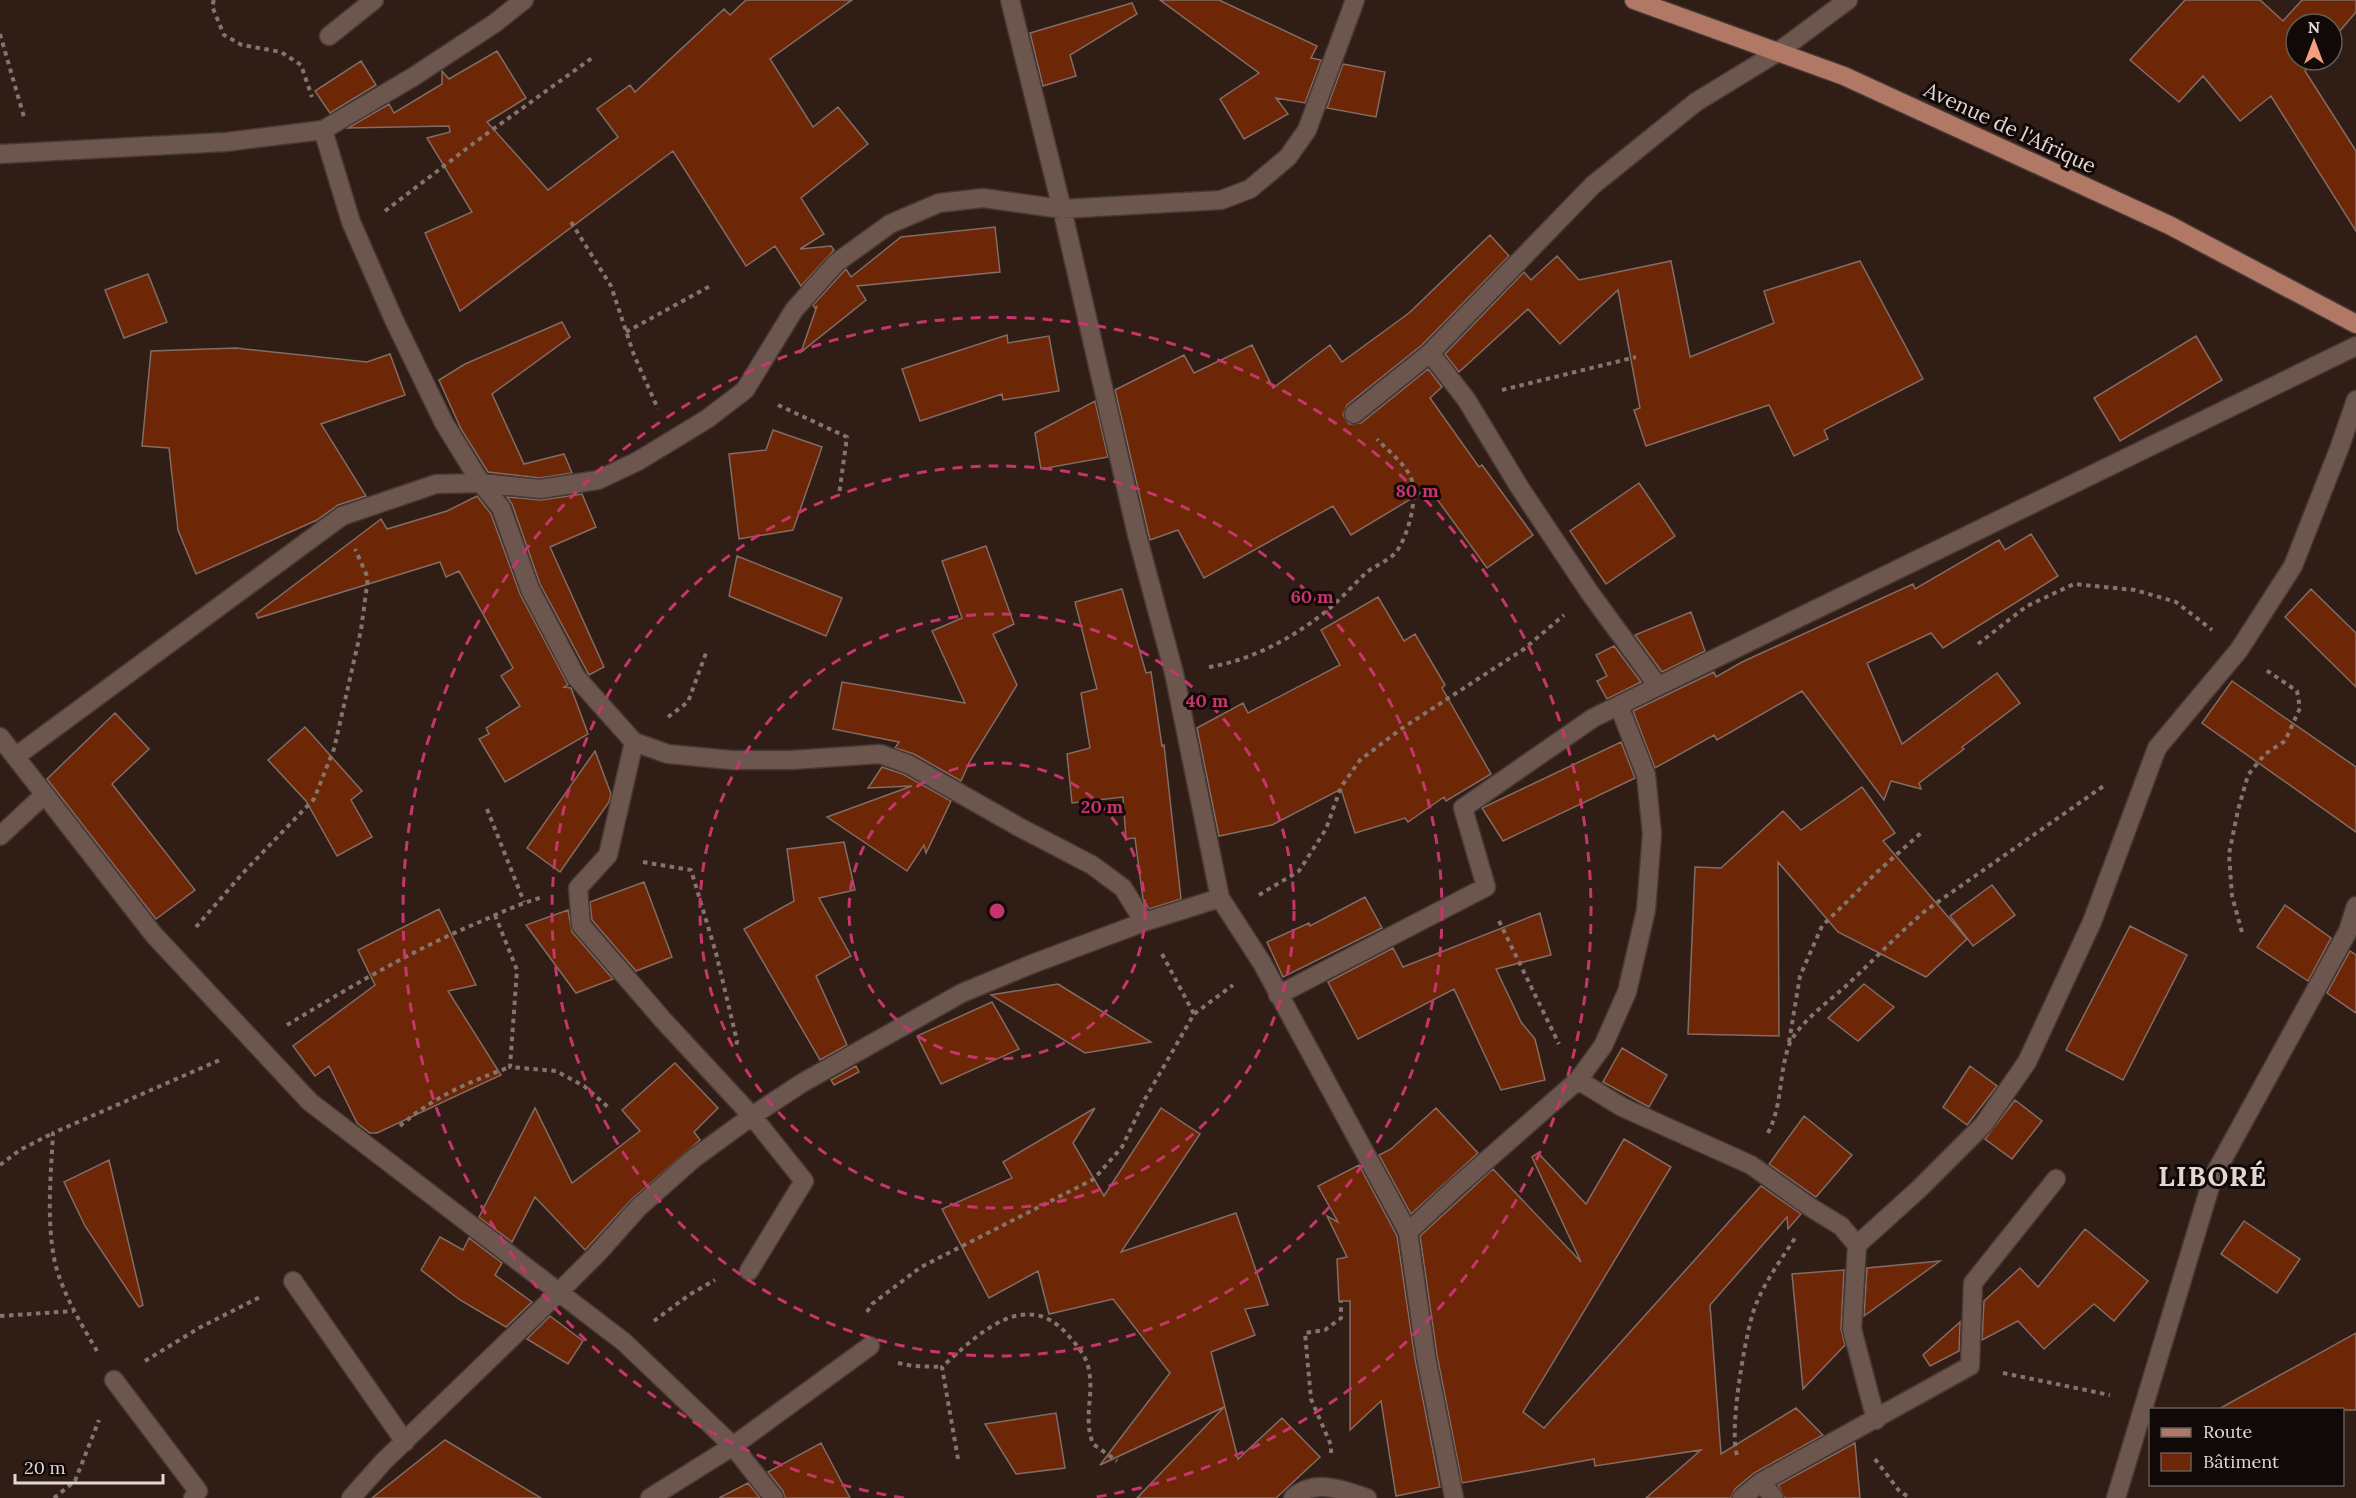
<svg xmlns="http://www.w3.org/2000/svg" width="2356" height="1498" font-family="Lora,serif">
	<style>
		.building { fill: #6d2606; stroke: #836c64; stroke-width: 1.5 }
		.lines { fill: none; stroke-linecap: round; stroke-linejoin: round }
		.minor-casing { stroke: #473935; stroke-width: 21 }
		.major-casing { stroke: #473935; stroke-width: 21 }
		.path { stroke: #83746e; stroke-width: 4; stroke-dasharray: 4.5 4.5; stroke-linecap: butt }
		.minor { stroke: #6c564e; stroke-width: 18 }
		.major { stroke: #b17965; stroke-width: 18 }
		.ring { fill: none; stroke: #c7356d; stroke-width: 3; stroke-dasharray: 10 8 }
		.labels { text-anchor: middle; stroke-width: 6; stroke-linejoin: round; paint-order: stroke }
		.street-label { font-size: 21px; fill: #e4d7d3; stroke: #110907 }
		.district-label { font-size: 27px; font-weight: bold; letter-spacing: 1.5px; fill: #e4d7d3; stroke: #110907 }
		.centre { fill: #c7356d; stroke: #110907; stroke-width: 3 }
		.ring-label { font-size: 18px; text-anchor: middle; font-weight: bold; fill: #c7356d; stroke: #110907; stroke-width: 6; stroke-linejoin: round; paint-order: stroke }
	</style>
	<rect width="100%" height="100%" fill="#2f1d16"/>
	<!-- building -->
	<path class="building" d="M746,0H852L770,59L813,127L838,107L868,144L801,198L824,234L800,249L831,246L834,250L801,286L775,246L746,266L673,151L460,311L425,233L472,212L427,138L450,132L449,126L348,128L389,104L394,113L442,84V71L449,79L497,51L526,98L487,122L548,190L618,137L597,109L630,85L635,92L724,9L730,15Z
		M1160,0H1219L1317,46L1311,58L1321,60L1305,103L1276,98L1288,114L1244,139L1220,99L1259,73Z
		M2185,0H2260L2283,21L2302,0H2356V12L2332,40V24H2296V60H2314L2305,71L2356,151V231L2271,96L2240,121L2203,76L2179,102L2130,60Z
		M1132,3L1137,14L1070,55L1076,76L1043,86L1030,33Z
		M361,61L376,85L330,113L315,91Z
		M1343,64L1385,72L1376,117L1327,108Z
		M995,227L1000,272L857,286L866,300L801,352L817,306L815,308L813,305L846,269L851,277L901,237Z
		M1490,235L1509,256L1422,345L1347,405L1343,415L1349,424L1361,423L1428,369L1442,387L1430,398L1479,467L1482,465L1533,535L1487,568L1429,488L1351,535L1333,506L1204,578L1178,530L1150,540L1115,390L1184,355L1194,373L1252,345L1273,388L1330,345L1342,362L1409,313Z
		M1557,256L1579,280L1671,261L1690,357L1774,323L1764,291L1860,261L1923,379L1824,430L1828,439L1794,456L1769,405L1646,446L1634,410L1640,408L1618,290L1560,344L1528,309L1459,372L1445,354L1524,272L1531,280Z
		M148,274L167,322L124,338L105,290Z
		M562,322L570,337L492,394L524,464L564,454L572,473L540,478L488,472L461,429L439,380L465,364Z
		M1007,335L1008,343L1049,336L1059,391L1003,400L1002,394L920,421L902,369Z
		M2196,336L2222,380L2120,441L2094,398Z
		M236,348L367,362L390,354L405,395L321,424L366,496L338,505L317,520L196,574L178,530L169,448L142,446L151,351Z
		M1095,401L1108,457L1041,469L1035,433Z
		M773,430L822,447L793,530L739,539L729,454L766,450Z
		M1639,483L1675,536L1606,584L1570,531Z
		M582,494L596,527L550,547L604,667L589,675L540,584L512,504L507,497L541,500Z
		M477,496L491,514L520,594L568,685L564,687L571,688L588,734L505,782L479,739L489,734L486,728L520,706L501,676L513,668L459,571L446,577L440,562L258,618L256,614L381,519L387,529L447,511Z
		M2031,534L2058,576L1943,648L1931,633L1867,663L1902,744L1997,673L2020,703L1962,747L1964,749L1919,783L1921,789L1891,781L1884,800L1802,691L1717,740L1714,735L1655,768L1633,711L1714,672L1716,677L1742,662L1913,584L1915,589L1999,540L2005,550Z
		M986,546L1014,624L993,634L1017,685L970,761L961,781L914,754L895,748L899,742L833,729L842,682L965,703L932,631L962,618L942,561Z
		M737,556L842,598L826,636L729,596Z
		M1122,589L1146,673L1151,672L1162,746L1164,745L1181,899L1149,909L1143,899L1135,838L1126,839L1123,797L1072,803L1067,754L1090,748L1081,693L1097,689L1075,602Z
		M2311,589L2356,633V687L2285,617Z
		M1378,597L1404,641L1415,634L1445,685L1442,688L1491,774L1446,801L1444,797L1408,822L1405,818L1355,833L1341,789L1272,825L1219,836L1197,728L1243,703L1248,713L1340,665L1321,630Z
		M1691,612L1705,651L1662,672L1635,635Z
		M1614,646L1641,682L1607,699L1597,681L1607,676L1596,655Z
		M2232,681L2356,767V832L2202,723Z
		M115,713L149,749L112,784L195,890L156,919L47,779Z
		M305,727L362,791L351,800L372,837L337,856L306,801L268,760Z
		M1621,742L1635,778L1503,841L1482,808Z
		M595,751L611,794L609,802L560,872L527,848Z
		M882,767L903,774L951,801L926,853L924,845L907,871L827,817L912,786L868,788Z
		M1862,787L1895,833L1883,841L1967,939L1926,977L1838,932L1778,862L1779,1036L1688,1034L1695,867L1721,868L1783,811L1801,830Z
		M844,842L855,890L819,898L851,956L816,976L847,1045L820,1060L744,929L794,901L787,849Z
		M644,882L672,957L636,971L592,920L590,902Z
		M1992,885L2015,915L1973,946L1950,916Z
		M1365,897L1382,928L1283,977L1267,942L1309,923L1310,926Z
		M2285,905L2331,938L2308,981L2257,947Z
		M439,909L476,985L448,991L501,1075L377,1133H370L357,1123L329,1066L315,1076L293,1046L375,985L358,950Z
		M568,910L572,932L613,979L576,993L526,925Z
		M1540,913L1551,955L1496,969L1521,1022L1535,1039L1545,1080L1501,1090L1454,989L1358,1039L1328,982L1393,948L1403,967Z
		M2130,926L2187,955L2123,1080L2066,1050Z
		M2350,951L2356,955V1013L2327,993Z
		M1058,984L1151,1042L1085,1053L991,995Z
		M1864,984L1894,1007L1858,1041L1828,1018Z
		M992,1002L1019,1049L941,1084L917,1036Z
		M1622,1048L1667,1075L1649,1107L1603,1082Z
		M675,1063L718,1108L694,1132L700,1140L631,1200L585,1250L535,1197L512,1242L479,1217L535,1108L572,1183L640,1131L622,1110Z
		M856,1066L859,1072L834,1085L831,1080Z
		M1970,1066L1997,1086L1967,1125L1943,1107Z
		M2015,1100L2042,1121L2012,1159L1985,1139Z
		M1095,1108L1073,1143L1104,1196L1161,1108L1200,1134L1121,1252L1236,1213L1268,1305L1245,1309L1255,1335L1211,1352L1238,1459L1282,1418L1320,1457L1276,1498H1137L1224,1407L1100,1465L1170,1373L1113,1299L1049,1314L1038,1271L989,1298L942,1209L1012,1178L1003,1162Z
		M1436,1108L1478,1153L1411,1214L1379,1155L1391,1149Z
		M1804,1116L1852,1155L1816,1197L1769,1164Z
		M1624,1139L1671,1167L1523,1412L1544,1428L1761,1186L1801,1214L1788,1229L1787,1217L1710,1305L1721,1454L1796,1408L1823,1435L1754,1473L1735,1489L1731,1498H1646L1701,1450L1595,1466L1594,1459L1462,1483L1437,1355L1420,1236L1493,1169L1581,1262L1532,1157L1538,1153L1586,1204Z
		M109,1160L143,1305L139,1307L85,1226L64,1182Z
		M1359,1165L1397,1236L1415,1359L1440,1487L1396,1496L1381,1401L1350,1430V1301H1339L1337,1259L1347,1257L1327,1216L1338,1222L1318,1186Z
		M2244,1221L2300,1259L2277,1293L2221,1254Z
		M2085,1229L2148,1281L2114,1321L2094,1304L2044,1349L2018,1321L1982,1340L1984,1301L2020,1268L2038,1287Z
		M440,1237L463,1250L469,1238L502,1263L495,1275L532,1302L506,1327L460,1300L421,1270Z
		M1940,1261L1864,1316L1867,1268Z
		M1844,1270L1841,1329L1845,1345L1803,1389L1792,1274Z
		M550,1316L583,1341L568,1364L527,1339Z
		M1960,1322L1959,1351L1930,1366L1923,1355Z
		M2356,1333V1410H2217Z
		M1056,1413L1065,1468L1016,1474L985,1424Z
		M445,1440L541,1498H372Z
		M821,1443L850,1498H785L783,1491L768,1472Z
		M1855,1443L1860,1498H1785L1778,1485Z
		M748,1483L760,1498H719Z"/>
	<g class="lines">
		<!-- minor casing -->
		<g class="minor-casing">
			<path id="minor" d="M1010,0L1062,209L1137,535L1174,673L1220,898L1262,963L1408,1232L1426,1357L1454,1498
				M329,36L374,0
				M323,130L351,222L394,320L444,423L481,483L501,508L530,589L576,677L634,742L668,754L731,760H792L880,754L908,764L1019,827L1092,865L1123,888L1144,922
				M0,154L226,142L323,130L413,77L495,23L524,0
				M1354,414L1430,353
				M1658,686L1590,593L1520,488L1466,399L1430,353L1593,185L1696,102L1778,52L1848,0
				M0,737L154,935L310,1102L624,1342L733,1446L774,1498
				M634,742L608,855L578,888L581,925L663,1020L752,1116L804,1181L749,1271
				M15,757L342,516L436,484L481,483L540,489L598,480L638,461L707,419L745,390L794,310L836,263L890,224L939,203L983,198L1062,209L1221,200L1250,189L1288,157L1307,130L1355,0
				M0,836L44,795
				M1278,995L1486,887L1463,808L1593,718L2356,346
				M1578,1080L1603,1046L1627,992L1646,910L1652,834L1646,775L1619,706
				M1408,1232L1454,1189L1578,1080L1622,1107L1751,1165L1813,1209L1841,1226L1857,1245
				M293,1281L405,1442
				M114,1380L198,1491L193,1498
				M1876,1420L1852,1329L1857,1245L1919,1189L1984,1124L2027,1062L2092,922L2157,748L2239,650L2293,566L2339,449L2356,400
				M1761,1482L1774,1498
				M351,1498L384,1461L559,1292L598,1253L638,1208L693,1159L752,1116L802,1083L962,993L1032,964L1144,922L1220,898
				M650,1498L733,1446L870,1346
				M1293,1498C1314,1478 1343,1490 1367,1498
				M1742,1498L1761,1482L1970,1366L1973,1283L2056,1179
				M2116,1498L2213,1177L2348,931L2356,906"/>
		</g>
		<!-- major casing -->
		<g class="major-casing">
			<path id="major" d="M1634,0L1844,76L2169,225L2356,324"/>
		</g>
		<!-- path -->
		<path class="path" d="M214,0L212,6L224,35L242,45L281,52L301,65L312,97
			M0,34L24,117
			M385,211L474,143L592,58
			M571,222L611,286L634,355L658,409
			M626,332L712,285
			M1502,390L1636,357
			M778,405L847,437L839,495
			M1978,644L2027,606L2074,584L2135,590L2176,602L2212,630
			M1209,667C1253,660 1297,636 1331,607C1344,596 1355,583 1367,572C1376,565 1390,560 1397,551C1408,534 1416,505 1413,485C1411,468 1388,451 1377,439
			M668,717L688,702L706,653
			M487,809L524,902
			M643,862L691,870L716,953L737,1041L736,1047
			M1259,895L1299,871L1326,829L1341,787L1360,760L1401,729L1524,649L1564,615
			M495,915L517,970L510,1067L556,1071L584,1086L609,1108
			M1499,921L1559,1044
			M196,927L243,873L314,799L334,749L361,630L368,578L355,549
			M2242,932L2232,896L2229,854L2238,810L2248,775L2265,754L2285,741L2300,708L2297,691L2266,670
			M1162,954L1194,1014
			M287,1025C350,987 414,949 482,921C502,912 521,903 543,897
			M1789,1042L1800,976L1822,926L1876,873L1922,832
			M400,1126C433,1097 469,1082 510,1067
			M1768,1133C1782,1106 1779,1076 1788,1048C1795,1025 1830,1001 1848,984C1874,960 1898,934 1925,911L2105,785
			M0,1165L20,1150L53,1133
			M867,1312L872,1304L921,1267L1094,1179L1122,1147L1145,1099L1194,1014L1233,985
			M0,1316L74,1311
			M654,1321L689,1295L715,1280
			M97,1351C81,1324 63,1294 55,1263C46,1220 51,1176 53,1133L222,1059
			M145,1361L199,1328L262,1296
			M898,1363L913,1366L942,1367
			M2003,1373L2110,1395
			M1331,1453V1445L1311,1399L1305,1333L1325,1330L1341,1318V1301
			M1737,1455C1729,1430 1744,1344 1752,1316C1760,1288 1779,1263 1795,1238
			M958,1459L942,1367C975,1337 1024,1287 1066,1333C1076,1344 1087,1356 1089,1371C1093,1390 1087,1408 1089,1426C1089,1432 1091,1438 1093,1444L1117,1461
			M1875,1459L1900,1492L1911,1498
			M54,1498L75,1481L99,1420"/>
		<!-- minor -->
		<use href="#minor" class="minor"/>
		<!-- major -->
		<use href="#major" class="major"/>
	</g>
	<!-- distance rings -->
	<g class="ring">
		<circle cx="997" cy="911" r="148"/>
		<circle cx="997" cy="911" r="297"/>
		<circle cx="997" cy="911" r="445"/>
		<path d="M904 1498A594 594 0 1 1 1090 1498"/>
	</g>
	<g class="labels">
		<!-- street labels -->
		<g class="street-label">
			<text transform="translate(2010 128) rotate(25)" y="7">Avenue de l'Afrique</text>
		</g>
		<!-- district labels -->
		<g class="district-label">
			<text x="2213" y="1186">LIBORÉ</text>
		</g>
	</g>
	<circle cx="997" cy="911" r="9" class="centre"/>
	<g class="ring-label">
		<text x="1417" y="497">80 m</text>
		<text x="1312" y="603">60 m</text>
		<text x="1207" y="707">40 m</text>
		<text x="1102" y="813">20 m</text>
	</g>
	<!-- legend -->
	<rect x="2149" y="1408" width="195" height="78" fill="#110907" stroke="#655b59" stroke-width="1.5"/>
	<rect x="2161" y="1428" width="30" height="9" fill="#b17965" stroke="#655b59" stroke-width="1.5"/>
	<text x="2203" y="1438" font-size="18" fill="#e4d7d3">Route</text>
	<rect x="2161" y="1453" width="30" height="18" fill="#6d2606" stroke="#655b59" stroke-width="1.5"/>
	<text x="2203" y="1468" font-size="18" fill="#e4d7d3">Bâtiment</text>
	<!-- north arrow -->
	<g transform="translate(2314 42)"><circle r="28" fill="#110907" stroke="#655b59" stroke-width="1.5"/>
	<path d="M0-4.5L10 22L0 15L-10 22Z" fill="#f3a081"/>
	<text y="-9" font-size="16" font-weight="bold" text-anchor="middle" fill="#e4d7d3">N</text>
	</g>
	<!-- scale -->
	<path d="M15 1474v9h148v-9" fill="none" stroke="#e4d7d3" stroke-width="3"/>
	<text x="24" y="1474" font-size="18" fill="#e4d7d3" stroke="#110907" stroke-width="4.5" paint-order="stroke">20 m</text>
</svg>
